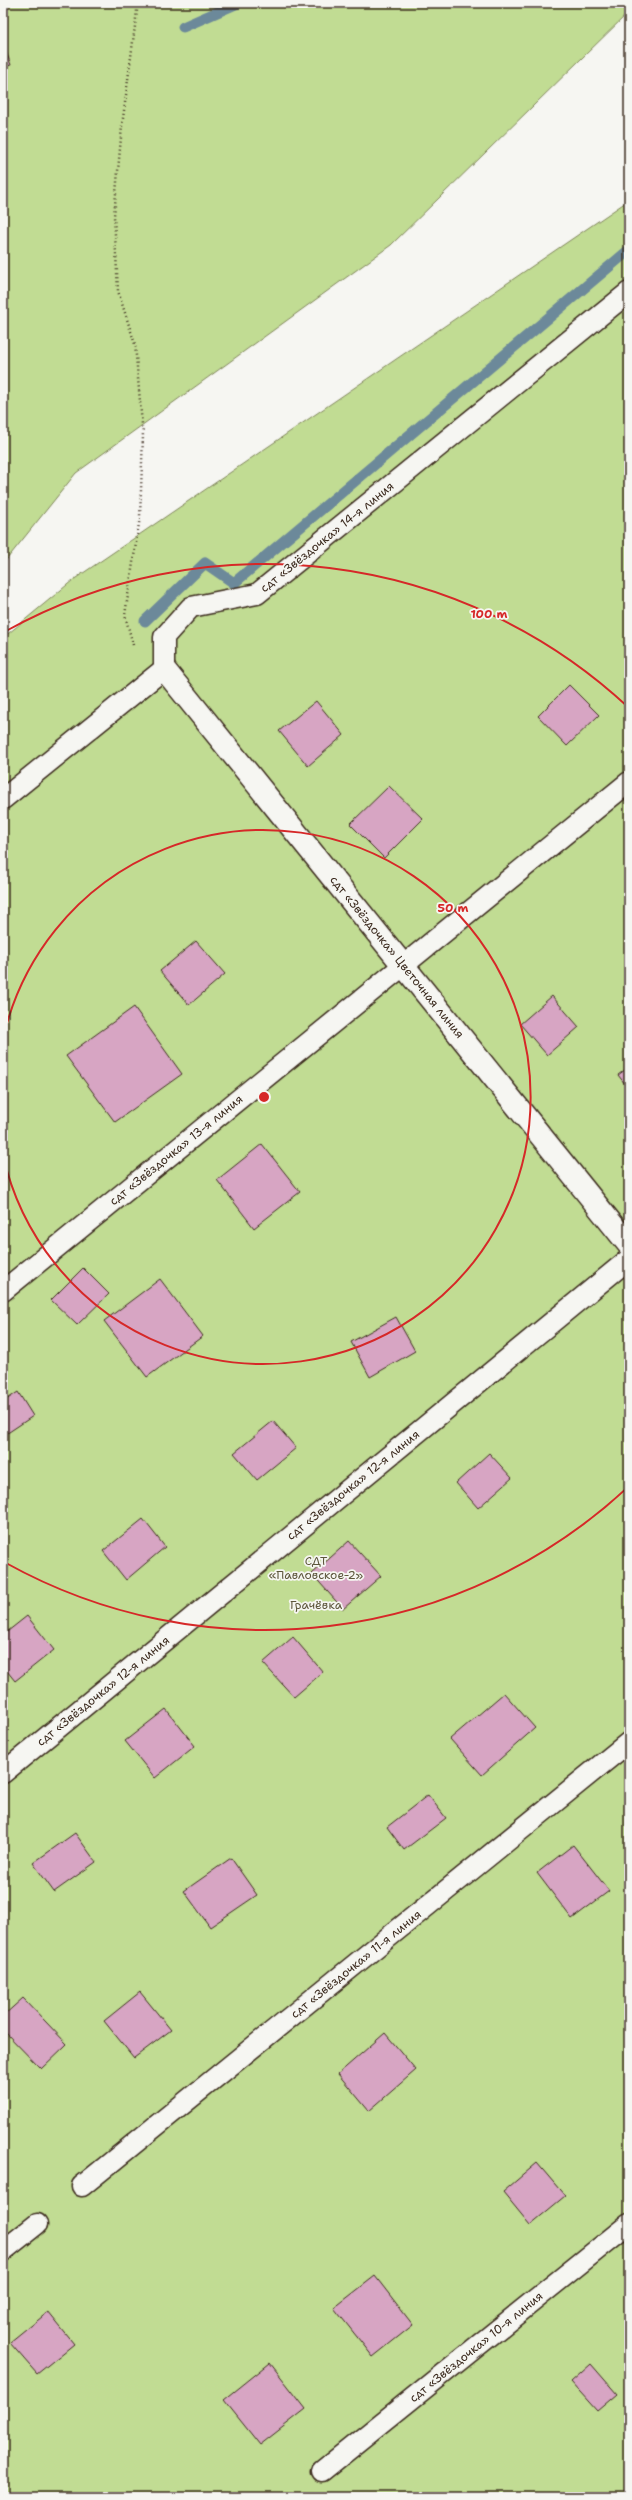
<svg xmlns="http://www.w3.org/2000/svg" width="632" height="2500" font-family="'Shantell Sans',sans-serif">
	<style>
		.green { fill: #c1dc93; stroke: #7e8358 }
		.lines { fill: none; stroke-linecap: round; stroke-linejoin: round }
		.stream { stroke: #6c899a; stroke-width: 11 }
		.building { fill: #d7a5c3; stroke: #3b2a1e }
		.service-casing { stroke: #3b2a1e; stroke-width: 23 }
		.minor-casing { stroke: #3b2a1e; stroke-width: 25 }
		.path { stroke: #3b2a1e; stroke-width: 2.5; stroke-dasharray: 1 3; stroke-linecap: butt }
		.service { stroke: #f6f6f2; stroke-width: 20 }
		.minor { stroke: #f6f6f2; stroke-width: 22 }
		.ring { fill: none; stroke: #d62828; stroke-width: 2 }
		.labels { text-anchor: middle; stroke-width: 3.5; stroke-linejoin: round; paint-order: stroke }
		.street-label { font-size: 12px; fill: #3b2a1e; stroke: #f6f6f2 }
		.park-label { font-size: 12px; fill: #5c563b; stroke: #f6f6f2 }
		.centre { fill: #d62828; stroke: #f6f6f2; stroke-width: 2 }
		.ring-label { font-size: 12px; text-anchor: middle; font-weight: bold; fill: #d62828; stroke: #f6f6f2; stroke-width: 3.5; stroke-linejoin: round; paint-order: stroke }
	</style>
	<rect width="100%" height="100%" fill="#f6f6f2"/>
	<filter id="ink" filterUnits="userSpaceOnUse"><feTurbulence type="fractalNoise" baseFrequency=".025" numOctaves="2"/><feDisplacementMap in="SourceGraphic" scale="8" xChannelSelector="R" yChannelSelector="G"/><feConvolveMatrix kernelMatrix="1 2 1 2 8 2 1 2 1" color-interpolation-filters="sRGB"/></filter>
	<g filter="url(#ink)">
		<!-- green -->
		<path class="green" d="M3,3H629V12L391,245L76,473L3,564Z
			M629,200V2497H3V638L73,580Z"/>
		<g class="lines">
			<!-- stream -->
			<path class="stream" d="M183,27L238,3
				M145,621L205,563L234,583L629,250"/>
		</g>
		<!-- building -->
		<path class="building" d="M3,43L11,65L3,67Z
			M569,685L599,715L567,746L538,716Z
			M316,701L344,735L308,766L279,731Z
			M389,786L423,819L384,858L350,824Z
			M196,941L225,974L189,1005L160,971Z
			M552,996L579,1027L547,1055L520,1024Z
			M134,1007L182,1074L115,1122L66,1056Z
			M629,1067V1089L618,1075Z
			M262,1144L300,1192L254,1228L217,1180Z
			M83,1268L109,1294L77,1325L51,1300Z
			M160,1279L203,1336L147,1377L104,1321Z
			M396,1317L415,1351L370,1377L351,1342Z
			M18,1392L33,1416L3,1436V1402Z
			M273,1421L296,1448L257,1480L234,1453Z
			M489,1453L512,1478L478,1508L456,1483Z
			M143,1519L165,1547L126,1580L103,1551Z
			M349,1541L381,1576L343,1609L312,1574Z
			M27,1616L54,1650L15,1681L3,1666V1635Z
			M293,1637L323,1672L294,1697L263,1663Z
			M504,1693L535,1728L482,1775L450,1739Z
			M166,1709L195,1746L155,1778L125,1741Z
			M428,1795L446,1818L404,1850L387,1827Z
			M75,1833L96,1862L54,1892L33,1863Z
			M573,1845L609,1891L572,1919L537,1873Z
			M231,1858L257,1895L210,1927L184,1891Z
			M140,1992L171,2030L134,2058L104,2021Z
			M23,1998L67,2044L41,2069L3,2030V2016Z
			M385,2033L416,2070L369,2111L338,2074Z
			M537,2163L565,2196L530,2225L503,2192Z
			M375,2276L413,2325L373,2357L334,2308Z
			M48,2312L74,2344L37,2374L10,2343Z
			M270,2363L306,2409L260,2445L224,2400Z
			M591,2364L617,2394L597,2411L571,2382Z"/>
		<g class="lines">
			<!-- service casing -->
			<g class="service-casing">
				<path id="service" d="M3,799L164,669V637L191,607L257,594L629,292
					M3,1291L629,782
					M3,1773L629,1259
					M82,2186L629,1742
					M3,2251L37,2224
					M322,2471L629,2224"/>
			</g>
			<!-- minor casing -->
			<g class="minor-casing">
				<path id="minor" d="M164,669L629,1245"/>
			</g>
			<!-- path -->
			<path class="path" d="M133,645L125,615L140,517L143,436L135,344L118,291L114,216L122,126L138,3"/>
			<!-- service -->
			<use href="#service" class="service"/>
			<!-- minor -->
			<use href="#minor" class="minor"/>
		</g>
	</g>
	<!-- distance rings -->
	<g class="ring">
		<path d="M3 1039A267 267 0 1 1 3 1155"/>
		<path d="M628 1487A533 533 0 0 1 6 1563M6 631A533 533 0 0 1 628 707"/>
	</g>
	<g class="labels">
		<!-- street labels -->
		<g class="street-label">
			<text transform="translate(327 537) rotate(-39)" y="4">сдт «Звёздочка» 14-я линия</text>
			<text transform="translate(397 957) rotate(51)" y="4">сдт «Звёздочка» Цветочная линия</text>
			<text transform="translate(176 1150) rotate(-39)" y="4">сдт «Звёздочка» 13-я линия</text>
			<text transform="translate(353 1485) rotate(-39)" y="4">сдт «Звёздочка» 12-я линия</text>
			<text transform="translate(103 1691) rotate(-39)" y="4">сдт «Звёздочка» 12-я линия</text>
			<text transform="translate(356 1964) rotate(-39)" y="4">сдт «Звёздочка» 11-я линия</text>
			<text transform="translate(476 2347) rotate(-39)" y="4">сдт «Звёздочка» 10-я линия</text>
		</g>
		<!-- park labels -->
		<g class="park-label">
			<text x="316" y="1565">СДТ<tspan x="316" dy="14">«Павловское-2»</tspan></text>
			<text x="316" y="1609">Грачёвка</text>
		</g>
	</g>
	<circle cx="264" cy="1097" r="6" class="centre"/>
	<g class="ring-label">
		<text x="489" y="618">100 m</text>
		<text x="453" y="912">50 m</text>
	</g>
	<!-- margin -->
	<rect width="632" height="2500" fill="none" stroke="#f6f6f2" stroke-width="16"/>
	<rect x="8" y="8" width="616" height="2484" fill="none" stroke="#3b2a1e" stroke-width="1.5" filter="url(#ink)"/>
</svg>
